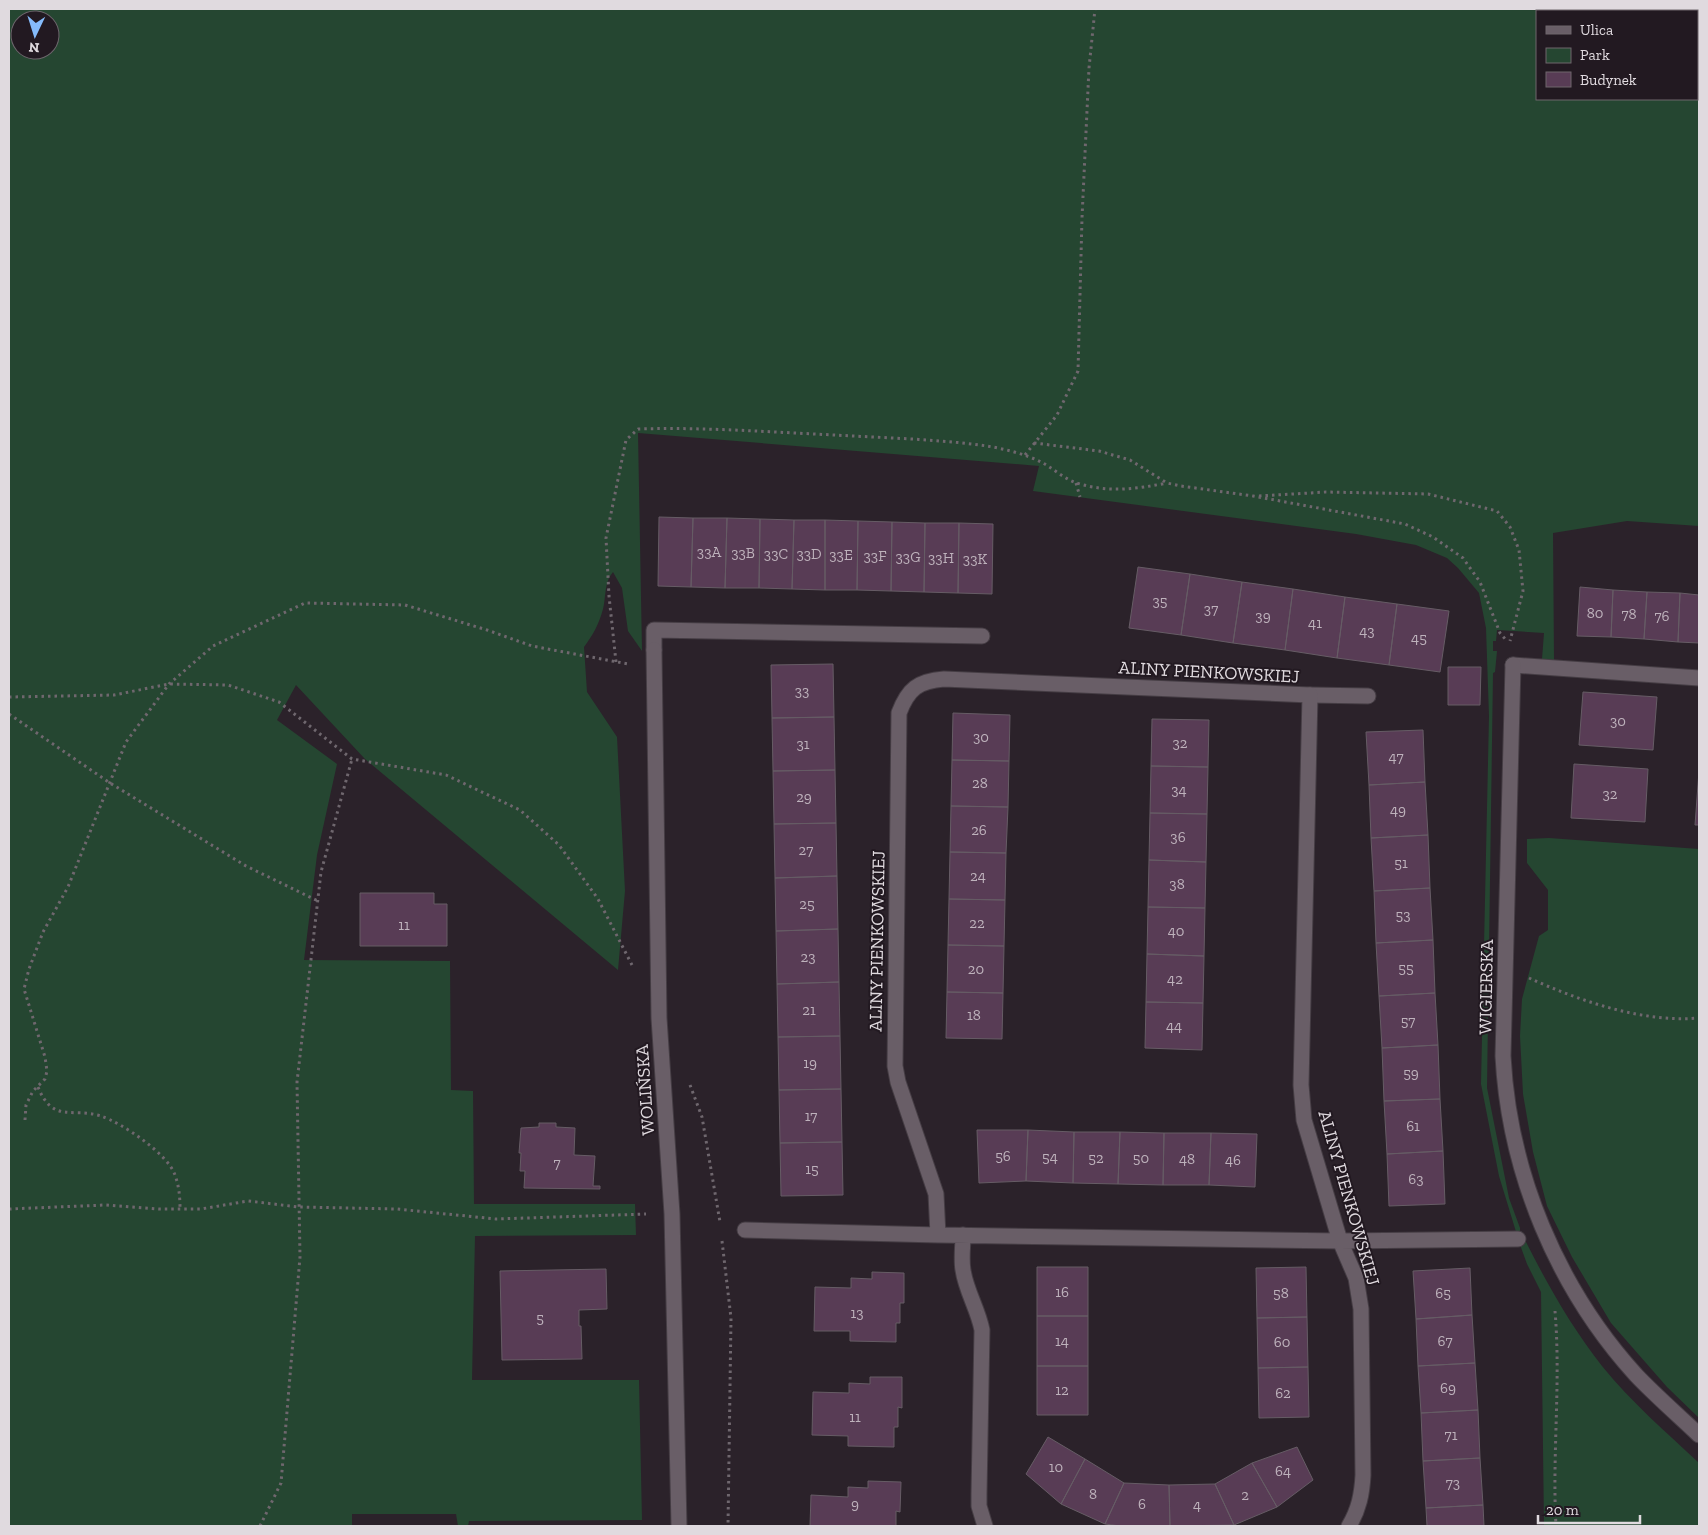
<svg xmlns="http://www.w3.org/2000/svg" width="1708" height="1535" font-family="'Zilla Slab',serif">
	<style>
		.green { fill: #254631; fill-rule: evenodd }
		.building { fill: #583c55; stroke: #665c65 }
		.lines { fill: none; stroke-linecap: round; stroke-linejoin: round }
		.lane-casing { stroke: #453d44; stroke-width: 17 }
		.street-casing { stroke: #453d44; stroke-width: 17 }
		.path { stroke: #6f676e; stroke-width: 3; stroke-dasharray: 2.5 4; stroke-linecap: butt }
		.lane { stroke: #695e67; stroke-width: 15 }
		.street { stroke: #695e67; stroke-width: 15 }
		.labels { text-anchor: middle; stroke-width: 4; stroke-linejoin: round; paint-order: stroke }
		.number-label { font-size: 15px; fill: #beb2bc }
		.street-label { font-size: 18px; fill: #e0dadf; stroke: #221921 }
	</style>
	<rect width="100%" height="100%" fill="#2b222a"/>
	<!-- green -->
	<path class="green" d="M9,9H1699V526L1627,521L1553,533L1554,660L1542,659L1544,633L1497,630L1496,641H1493V651H1497L1495,672L1493,673L1487,1088L1509,1198L1520,1228V1234L1517,1235L1499,1176L1481,1084L1489,716L1486,628L1479,593L1458,568L1447,558L1416,545L1356,534L1033,491L1039,466L638,433L642,651L628,631L622,588L613,572C604,582 606,597 603,609C599,624 593,635 584,647L587,692L617,737L625,891L618,970L365,759L296,685L277,720L337,764L317,855L304,960L450,961L451,1090L473,1091L474,1204H635L636,1235L475,1236L472,1380H639L642,1520L469,1521L468,1526H458L456,1514H352V1526H9ZM1537,11H1697V99H1537ZM20,20H50V50H20Z
		M1549,838L1699,849V1418L1667,1387L1611,1323L1572,1257L1547,1206L1533,1152L1523,1094L1520,1036L1522,999L1539,936L1548,930V890L1527,863V839Z
		M1525,1240C1547,1284 1572,1328 1602,1366C1631,1402 1666,1432 1699,1463V1526H1544L1541,1292L1527,1264L1519,1242Z"/>
	<!-- building -->
	<path class="building" d="M659,517L693,518L691,587L658,586Z
		M693,518H727L725,588L691,587Z
		M727,518L760,519L759,588H725Z
		M760,519L794,520L792,589L759,588Z
		M794,520H825V590L792,589Z
		M825,520L858,521L857,590H825Z
		M858,521L892,522L891,591L857,590Z
		M892,522L925,523L924,592L891,591Z
		M925,523H959L958,593L924,592Z
		M959,523L993,524L992,594L958,593Z
		M1138,567L1190,574L1181,635L1129,628Z
		M1190,574L1242,582L1233,643L1181,635Z
		M1242,582L1293,589L1285,650L1233,643Z
		M1580,587L1613,590L1611,637L1577,636Z
		M1293,589L1345,597L1337,658L1285,650Z
		M1613,590L1647,592L1644,639L1611,637Z
		M1647,592L1680,593L1678,642L1644,639Z
		M1680,593L1699,595V643L1678,642Z
		M1345,597L1397,604L1389,665L1337,658Z
		M1397,604L1449,611L1440,672L1389,665Z
		M833,664L834,717L772,718L771,665Z
		M1448,667H1481L1480,705H1448Z
		M1583,692L1657,697L1653,750L1579,745Z
		M953,713L1010,715L1009,761L952,760Z
		M834,717L835,770L773,771L772,718Z
		M1152,719L1209,720L1208,767L1151,766Z
		M1423,730L1425,782L1369,785L1366,732Z
		M952,760L1009,761L1008,807L951,806Z
		M1574,764L1648,769L1645,822L1571,818Z
		M1151,766L1208,767L1207,814L1150,813Z
		M835,770L836,823L774,824L773,771Z
		M1699,771V825H1695Z
		M1425,782L1428,835L1371,838L1369,785Z
		M951,806L1008,807L1006,853L950,852Z
		M1150,813L1207,814L1206,862L1149,860Z
		M836,823L837,876L775,878L774,824Z
		M1428,835L1430,888L1374,891L1371,838Z
		M950,852L1006,853L1005,900L949,899Z
		M1149,860L1206,862L1205,908L1148,907Z
		M837,876L838,929L776,931L775,878Z
		M1430,888L1433,940L1376,943L1374,891Z
		M360,893H434V904H447V946H360Z
		M949,899L1005,900L1004,946L948,945Z
		M1148,907L1205,908L1204,956L1147,954Z
		M838,929L839,982L777,984L776,931Z
		M1433,940L1435,993L1379,996L1376,943Z
		M948,945L1004,946L1003,993L947,992Z
		M1147,954L1204,956L1203,1003L1146,1002Z
		M839,982L840,1036L778,1037L777,984Z
		M947,992L1003,993L1002,1039L946,1038Z
		M1435,993L1438,1045L1382,1048L1379,996Z
		M1146,1002L1203,1003L1202,1050L1145,1048Z
		M840,1036L841,1089L779,1090L778,1037Z
		M1438,1045L1440,1099L1384,1101L1382,1048Z
		M841,1089L842,1142L780,1143L779,1090Z
		M1440,1099L1443,1151L1387,1154L1384,1101Z
		M539,1123H556V1127L575,1128L574,1155L595,1156L593,1186H600V1189L524,1188L525,1171H520L521,1153H519L521,1128L539,1127Z
		M977,1130H1028L1026,1181L979,1183Z
		M1028,1130L1074,1132L1073,1183L1026,1181Z
		M1074,1132H1120L1118,1184L1073,1183Z
		M1120,1132L1164,1133L1163,1185L1118,1184Z
		M1164,1133H1211L1209,1185H1163Z
		M1211,1133L1257,1134L1255,1187L1209,1185Z
		M842,1142L843,1195L781,1196L780,1143Z
		M1443,1151L1445,1204L1389,1206L1387,1154Z
		M1037,1267H1088V1316H1037Z
		M1306,1267L1307,1317L1257,1318L1256,1268Z
		M1470,1268L1472,1315L1416,1319L1413,1271Z
		M606,1269L607,1309L579,1310V1326H581L582,1359L502,1360L500,1271Z
		M872,1272L904,1273V1303H900V1323H896V1342L850,1341V1331H814L815,1287L851,1288V1278L872,1279Z
		M1472,1315L1475,1363L1418,1366L1416,1319Z
		M1037,1316H1088V1366H1037Z
		M1307,1317L1308,1367L1258,1368L1257,1318Z
		M1475,1363L1478,1410L1421,1413L1418,1366Z
		M1037,1366H1088V1415H1037Z
		M1308,1367L1309,1417L1259,1418L1258,1368Z
		M870,1377H902V1408L898,1407V1427H894V1447L848,1446V1436L812,1435L813,1392L849,1393V1383L870,1384Z
		M1478,1410L1480,1458L1423,1461L1421,1413Z
		M1048,1437L1085,1459L1061,1504L1026,1474Z
		M1297,1447L1313,1480L1277,1507L1252,1463Z
		M1480,1458L1483,1505L1426,1508L1423,1461Z
		M1085,1459L1124,1483L1105,1524L1061,1504Z
		M1252,1463L1277,1507L1234,1525L1215,1484Z
		M868,1481L901,1482L900,1512L896,1511V1526H810L811,1495L848,1497V1487L868,1488Z
		M1124,1483L1169,1485L1170,1526H1120L1105,1524Z
		M1215,1484L1234,1525L1170,1526L1169,1485Z
		M1483,1505L1484,1526H1427L1426,1508Z"/>
	<g class="lines">
		<!-- lane casing -->
		<g class="lane-casing">
			<path id="lane" d="M654,650V630L982,636
				M1513,665L1699,678
				M1310,695L1368,696"/>
		</g>
		<!-- street casing -->
		<g class="street-casing">
			<path id="street" d="M654,650L659,1018L672,1214L679,1526
				M1513,665L1503,1056C1509,1172 1557,1288 1636,1375C1656,1396 1678,1415 1699,1435
				M745,1230L938,1235L1340,1241L1518,1239
				M938,1235L936,1194L898,1082L895,1066L899,713C908,689 918,681 944,679L1310,695L1301,1085L1304,1120L1340,1241L1356,1278L1361,1309L1363,1475C1362,1494 1359,1509 1349,1526
				M963,1235C963,1246 961,1259 963,1270C966,1291 978,1309 982,1330L979,1494V1506L985,1526"/>
		</g>
		<!-- path -->
		<path class="path" d="M1034,443L1099,451L1130,460L1167,483L1181,486L1253,496L1405,524L1433,537L1463,558L1480,582L1500,633L1506,640
			M1025,455L1057,415L1078,371L1082,218L1089,68L1095,9
			M1076,483L1080,497
			M1259,496L1326,492L1428,494L1497,511L1510,527L1519,550L1523,591L1510,641
			M616,662L609,596L606,538L626,440L638,429C704,427 769,432 835,435C885,438 937,439 987,446C1005,449 1025,454 1041,462C1053,468 1064,479 1077,483C1108,493 1136,489 1167,483
			M9,697L114,695L169,684L228,685L279,702L352,759L446,775L520,810L559,845L598,899L632,965
			M9,714L110,783L246,866L318,901
			M1529,978C1580,1001 1643,1023 1699,1018
			M690,1085L702,1117L720,1222
			M38,1087C53,1124 72,1107 101,1116C122,1123 168,1154 175,1175C179,1186 180,1197 180,1209
			M25,1120L26,1105L33,1091L45,1079L47,1071L45,1057L24,989L29,969L43,932L68,887L126,742L169,684L213,646L305,603L405,605L487,630L532,646L628,664
			M9,1209L105,1205L159,1209H201L248,1201L299,1207L397,1209L496,1219L646,1214
			M722,1241L731,1318L728,1526
			M1555,1311C1561,1383 1552,1455 1556,1526
			M260,1526L281,1483L300,1257L297,1082L321,872L352,759"/>
		<!-- lane -->
		<use href="#lane" class="lane"/>
		<!-- street -->
		<use href="#street" class="street"/>
	</g>
	<g class="labels">
		<!-- number labels -->
		<g class="number-label">
			<text x="709" y="557">33A</text>
			<text x="743" y="558">33B</text>
			<text x="776" y="559">33C</text>
			<text x="809" y="559">33D</text>
			<text x="841" y="560">33E</text>
			<text x="875" y="561">33F</text>
			<text x="908" y="562">33G</text>
			<text x="941" y="563">33H</text>
			<text x="975" y="564">33K</text>
			<text x="1160" y="606">35</text>
			<text x="1211" y="614">37</text>
			<text x="1595" y="618">80</text>
			<text x="1629" y="619">78</text>
			<text x="1263" y="621">39</text>
			<text x="1662" y="621">76</text>
			<text x="1315" y="628">41</text>
			<text x="1367" y="636">43</text>
			<text x="1419" y="643">45</text>
			<text x="802" y="696">33</text>
			<text x="1618" y="726">30</text>
			<text x="981" y="742">30</text>
			<text x="1180" y="748">32</text>
			<text x="803" y="749">31</text>
			<text x="1396" y="762">47</text>
			<text x="980" y="788">28</text>
			<text x="1179" y="795">34</text>
			<text x="1610" y="799">32</text>
			<text x="804" y="802">29</text>
			<text x="1398" y="815">49</text>
			<text x="979" y="835">26</text>
			<text x="1178" y="842">36</text>
			<text x="806" y="855">27</text>
			<text x="1401" y="868">51</text>
			<text x="978" y="881">24</text>
			<text x="1177" y="889">38</text>
			<text x="807" y="909">25</text>
			<text x="1403" y="920">53</text>
			<text x="977" y="928">22</text>
			<text x="404" y="930">11</text>
			<text x="1176" y="936">40</text>
			<text x="808" y="962">23</text>
			<text x="1406" y="973">55</text>
			<text x="976" y="974">20</text>
			<text x="1175" y="984">42</text>
			<text x="809" y="1015">21</text>
			<text x="974" y="1020">18</text>
			<text x="1408" y="1026">57</text>
			<text x="1174" y="1031">44</text>
			<text x="810" y="1068">19</text>
			<text x="1411" y="1078">59</text>
			<text x="811" y="1121">17</text>
			<text x="1413" y="1131">61</text>
			<text x="1003" y="1161">56</text>
			<text x="1050" y="1162">54</text>
			<text x="1096" y="1163">52</text>
			<text x="1141" y="1163">50</text>
			<text x="1187" y="1164">48</text>
			<text x="1233" y="1165">46</text>
			<text x="557" y="1168">7</text>
			<text x="812" y="1174">15</text>
			<text x="1416" y="1184">63</text>
			<text x="1062" y="1297">16</text>
			<text x="1281" y="1298">58</text>
			<text x="1443" y="1298">65</text>
			<text x="857" y="1318">13</text>
			<text x="540" y="1323">5</text>
			<text x="1062" y="1346">14</text>
			<text x="1445" y="1346">67</text>
			<text x="1282" y="1347">60</text>
			<text x="1448" y="1393">69</text>
			<text x="1062" y="1395">12</text>
			<text x="1283" y="1398">62</text>
			<text x="855" y="1422">11</text>
			<text x="1451" y="1440">71</text>
			<text x="1056" y="1472">10</text>
			<text x="1283" y="1476">64</text>
			<text x="1453" y="1488">73</text>
			<text x="1093" y="1499">8</text>
			<text x="1245" y="1500">2</text>
			<text x="855" y="1509">9</text>
			<text x="1142" y="1509">6</text>
			<text x="1197" y="1510">4</text>
		</g>
		<!-- street labels -->
		<g class="street-label">
			<text transform="translate(1209 672) rotate(3)" y="6">ALINY PIENKOWSKIEJ</text>
			<text transform="translate(877 941) rotate(-89)" y="6">ALINY PIENKOWSKIEJ</text>
			<text transform="translate(1486 987) rotate(-89)" y="6">WIGIERSKA</text>
			<text transform="translate(645 1090) rotate(-94)" y="6">WOLIŃSKA</text>
			<text transform="translate(1349 1198) rotate(74)" y="6">ALINY PIENKOWSKIEJ</text>
		</g>
	</g>
	<!-- border -->
	<rect width="1708" height="1535" fill="none" stroke="#e0dadf" stroke-width="20"/>
	<!-- legend -->
	<rect x="1536" y="10" width="162" height="90" fill="#221921" stroke="#6e666d"/>
	<rect x="1546" y="26" width="25" height="8" fill="#695e67" stroke="#6e666d"/>
	<text x="1580" y="35" font-size="15" fill="#e0dadf">Ulica</text>
	<rect x="1546" y="48" width="25" height="15" fill="#254631" stroke="#6e666d"/>
	<text x="1580" y="60" font-size="15" fill="#e0dadf">Park</text>
	<rect x="1546" y="72" width="25" height="15" fill="#583c55" stroke="#6e666d"/>
	<text x="1580" y="85" font-size="15" fill="#e0dadf">Budynek</text>
	<!-- north arrow -->
	<g transform="translate(35 35) rotate(184)"><circle r="24" fill="#221921" stroke="#6e666d"/>
	<path d="M0-4L9 19L0 12L-9 19Z" fill="#85bbfb"/>
	<text y="-8" font-size="14" font-weight="bold" text-anchor="middle" fill="#e0dadf">N</text>
	</g>
	<!-- scale -->
	<path d="M1538 1515v8h102v-8" fill="none" stroke="#e0dadf" stroke-width="2.5"/>
	<text x="1546" y="1515" font-size="15" fill="#e0dadf" stroke="#221921" stroke-width="4" paint-order="stroke">20 m</text>
</svg>
